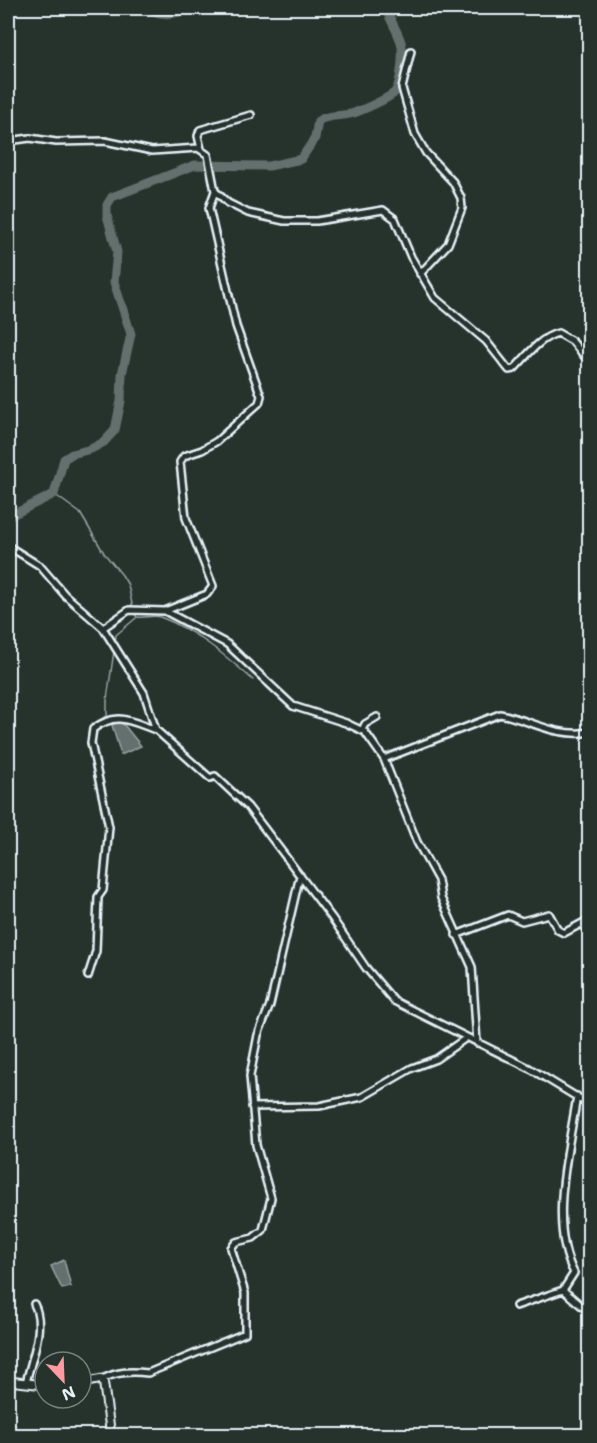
<svg xmlns="http://www.w3.org/2000/svg" width="597" height="1443" font-family="'Shantell Sans',sans-serif">
	<style>
		.water { fill: #636f6d; stroke: #98a3a5; stroke-width: 1.5 }
		.lines { fill: none; stroke-linecap: round; stroke-linejoin: round }
		.stream { stroke: #98a3a5; stroke-width: 1.5 }
		.river { stroke: #636f6d; stroke-width: 9 }
		.minor-casing { stroke: #e8f1f8; stroke-width: 10 }
		.tertiary-casing { stroke: #e8f1f8; stroke-width: 11 }
		.minor { stroke: #26332d; stroke-width: 5 }
		.tertiary { stroke: #26332d; stroke-width: 7 }
	</style>
	<rect width="100%" height="100%" fill="#26332d"/>
	<filter id="ink" filterUnits="userSpaceOnUse"><feTurbulence type="fractalNoise" baseFrequency=".0167" numOctaves="2"/><feDisplacementMap in="SourceGraphic" scale="12" xChannelSelector="R" yChannelSelector="G"/><feConvolveMatrix kernelMatrix="1 2 1 2 8 2 1 2 1" color-interpolation-filters="sRGB"/></filter>
	<g filter="url(#ink)">
		<!-- water -->
		<path class="water" d="M120,720L141,746L121,755L112,725Z
			M64,1260L71,1287L62,1289L51,1266Z"/>
		<g class="lines">
			<!-- stream -->
			<path class="stream" d="M54,494L80,513L104,553L122,575L128,585L134,613L137,617C145,618 153,615 160,617C195,630 225,655 253,680
				M115,643L116,635L136,618
				M107,720V699L114,651"/>
			<!-- river -->
			<path class="river" d="M149,8C160,16 176,15 188,8
				M8,517L54,494L64,459L72,454L91,449L104,442L115,430L121,401L122,374L131,334L114,282L117,252L107,215V205L112,197L195,165L269,166L301,159L315,138L318,121C328,114 342,117 354,113C362,110 390,98 395,92C401,84 404,52 401,42C397,30 390,20 386,8
				M8,1426L25,1436"/>
			<!-- minor casing -->
			<g class="minor-casing">
				<path id="minor" d="M411,51L402,88L415,134L426,153L453,182L461,198L462,208L448,244L420,274
					M8,141L30,138L56,142L105,141L152,151L198,148L208,155L215,191L228,203L248,213L284,221H317L383,210L395,219L411,257L435,298L486,341L509,370L514,369C527,356 539,338 558,333L572,341L590,363
					M201,149L198,136L200,130L251,115
					M8,546L40,566L65,595L103,628L144,693L156,730L210,778L215,776L248,807L332,918L366,968L394,1001L529,1068L590,1105
					M165,611L227,644L293,706L346,723L365,732L384,759L417,842L438,880L441,898L472,967L477,1043
					M103,628L129,610L165,611L207,594L213,586L186,518L180,462L184,456L202,450L217,441L259,403L261,396L236,326L209,208L215,191
					M362,730L365,724L377,717
					M384,759L500,714C531,720 556,738 590,732
					M582,924L590,936
					M456,935L508,915L522,921L549,914L558,930L564,933L590,919
					M88,976L96,951L98,897L103,890L109,827L91,743L93,729C117,711 130,721 156,730
					M252,1107L319,1106L362,1097L412,1068L436,1059L466,1038
					M563,1290L574,1273C548,1224 569,1150 577,1096
					M516,1306L563,1290L590,1313
					M103,1379C117,1371 132,1371 148,1373L245,1333V1293L231,1248L236,1242L253,1238L263,1230L271,1198L256,1145L250,1076L258,1035L270,1005L300,875
					M26,1383C31,1359 46,1327 34,1304"/>
			</g>
			<!-- tertiary casing -->
			<g class="tertiary-casing">
				<path id="tertiary" d="M8,1381L45,1385
					M81,1383L103,1379L111,1436"/>
			</g>
			<!-- minor -->
			<use href="#minor" class="minor"/>
			<!-- tertiary -->
			<use href="#tertiary" class="tertiary"/>
		</g>
	</g>
	<!-- margin -->
	<rect width="597" height="1443" fill="none" stroke="#26332d" stroke-width="30"/>
	<rect x="15" y="15" width="567" height="1413" fill="none" stroke="#e8f1f8" stroke-width="2" filter="url(#ink)"/>
	<!-- north arrow -->
	<g transform="translate(63 1380) rotate(157)"><circle r="28" fill="#26332d" stroke="#747f7e" stroke-width="1.5"/>
	<path d="M0-4.5L10 22L0 15L-10 22Z" fill="#ff9aa2"/>
	<text y="-9" font-size="16" font-weight="bold" text-anchor="middle" fill="#e8f1f8">N</text>
	</g>
</svg>
